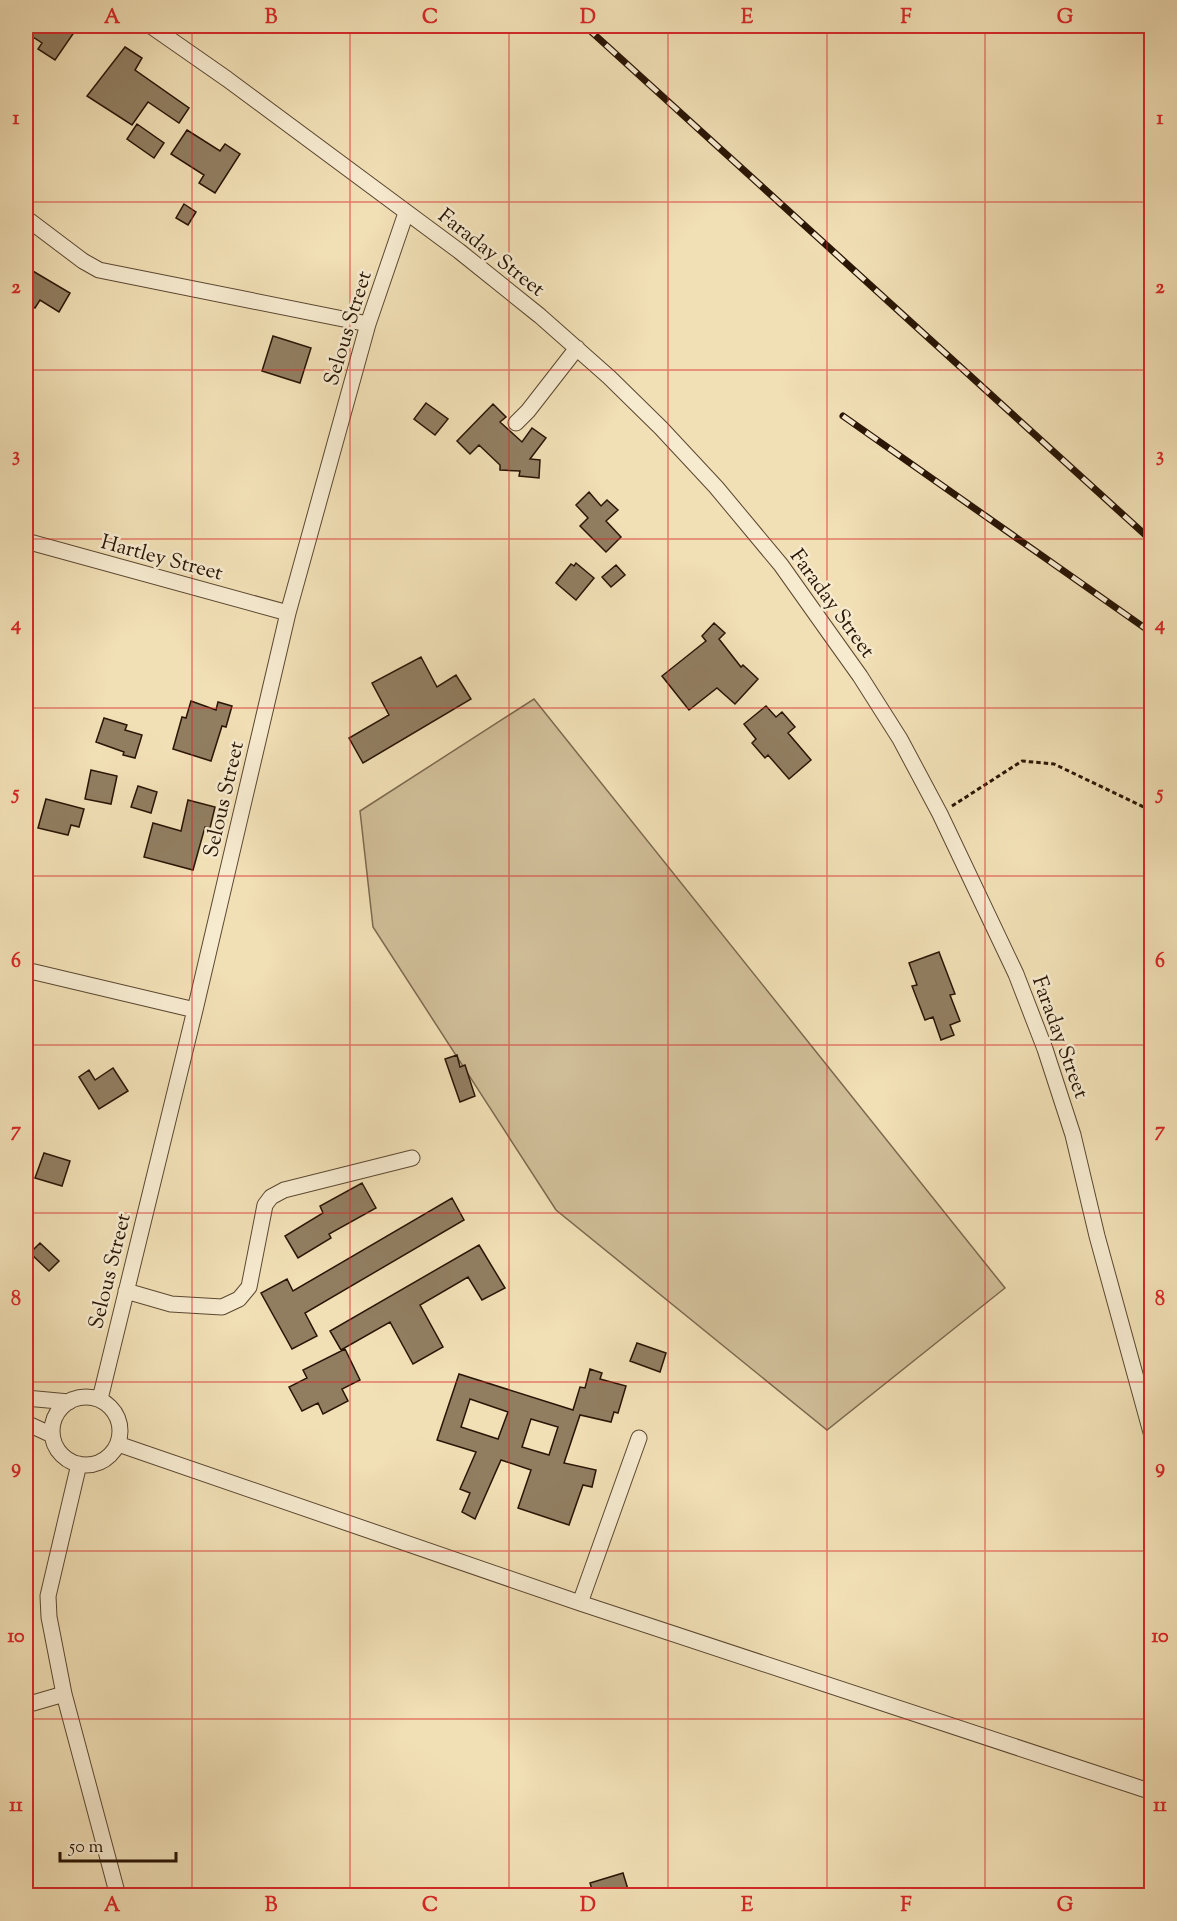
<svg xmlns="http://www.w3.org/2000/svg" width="1177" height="1921" font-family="'Sorts Mill Goudy',serif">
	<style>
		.green { fill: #cfbd97; stroke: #7c694e; stroke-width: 1.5 }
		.building { fill: #917e61; stroke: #291505; stroke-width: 1.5; fill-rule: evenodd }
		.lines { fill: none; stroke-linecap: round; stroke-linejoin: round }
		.minor-casing { stroke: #5b4831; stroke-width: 17 }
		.path { stroke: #291505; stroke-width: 3; stroke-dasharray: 4.5 3; stroke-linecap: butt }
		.minor { stroke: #f6eacf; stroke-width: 15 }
		.rail-casing { stroke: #291505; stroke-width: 7 }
		.rail { stroke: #f6eacf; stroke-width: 4.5; stroke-dasharray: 14; stroke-linecap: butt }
		.grid { fill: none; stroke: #d62828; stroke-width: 1.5; stroke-opacity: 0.55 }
		.labels { text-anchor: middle; stroke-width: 5; stroke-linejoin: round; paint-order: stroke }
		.street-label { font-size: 21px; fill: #291505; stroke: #f6eacf }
		.neatline { fill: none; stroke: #d62828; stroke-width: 2 }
		.grid-label { font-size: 20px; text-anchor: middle; font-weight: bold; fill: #d62828 }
	</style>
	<rect width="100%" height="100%" fill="#f1dfb5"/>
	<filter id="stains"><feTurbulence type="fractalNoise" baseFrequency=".00333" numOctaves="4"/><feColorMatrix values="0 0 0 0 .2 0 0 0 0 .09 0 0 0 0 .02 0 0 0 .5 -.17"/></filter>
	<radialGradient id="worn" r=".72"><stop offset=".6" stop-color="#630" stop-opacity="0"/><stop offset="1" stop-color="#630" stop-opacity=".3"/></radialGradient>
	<!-- green -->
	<path class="green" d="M534,699L1005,1288L827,1430L556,1210L373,927L360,811Z"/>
	<!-- building -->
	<path class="building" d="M37,26H67L75,31L55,60L38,49L42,43L30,35Z
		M125,47L142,58L135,70L189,108L179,123L148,102L132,125L87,96Z
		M137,124L164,143L154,158L127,139Z
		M187,130L220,151L225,144L240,154L215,193L199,183L204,175L171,154Z
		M184,204L196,212L188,225L176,218Z
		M26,267L70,293L59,312L40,300L35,308L26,302Z
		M273,336L311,348L300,383L262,371Z
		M426,403L448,419L435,435L414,419Z
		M493,404L506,417L500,422L522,442L532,428L546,438L530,459L540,460L539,478L519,476L520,471L500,470V465L479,445L470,454L457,441Z
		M589,492L601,506L607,500L618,510L606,521L621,537L606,552L580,526L588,518L576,505Z
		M576,563L594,578L576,600L556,583L571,564L574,566Z
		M616,565L625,575L611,587L602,577Z
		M714,623L725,633L719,639L741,667L743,665L758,679L735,704L717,688L689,710L662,676L706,641L702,636Z
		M421,657L437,687L456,675L471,699L363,763L349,738L389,715L372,683Z
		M191,701L216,710L218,702L232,706L226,727L222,726L211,761L173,749L182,717L186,718Z
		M766,706L776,717L782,712L795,727L788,733L811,760L789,779L768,755L765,758L752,743L756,739L744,724Z
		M104,718L127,725L125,730L142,735L135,758L123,755L124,752L96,742Z
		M91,770L117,776L111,804L85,799Z
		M138,786L157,792L151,813L131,807Z
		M46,799L84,809L79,827L71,825L68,835L38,828Z
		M188,800L215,807L210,828L205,827L193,870L144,857L153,823L181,831Z
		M939,952L955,994L950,995L960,1021L950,1025L954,1035L941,1040L933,1017L925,1020L912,986L917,985L909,963Z
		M457,1055L460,1067L465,1065L475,1096L460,1102L445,1059Z
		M113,1068L128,1091L99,1109L79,1077L89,1070L95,1080Z
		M44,1153L70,1161L62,1186L35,1178Z
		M362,1183L376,1208L329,1234L331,1238L298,1258L285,1236L323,1213L320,1206Z
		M452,1198L464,1220L305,1313L317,1336L292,1349L261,1293L287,1279L293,1291Z
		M40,1243L59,1261L49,1271L30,1253Z
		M479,1245L505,1288L482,1300L468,1277L420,1305L443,1347L413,1364L390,1322L341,1350L330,1331Z
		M637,1343L666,1353L660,1372L630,1361Z
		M345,1349L360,1380L342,1389L348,1401L323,1414L318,1403L302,1411L289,1387L307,1378L303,1370Z
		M590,1369L602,1373L600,1379L626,1386L618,1413L614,1412L611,1422L580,1415L564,1463L596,1470L592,1487L583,1485L569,1525L518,1508L531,1470L501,1460L475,1519L462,1512L470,1493L460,1489L476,1452L437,1440L459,1374L573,1410L580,1387L585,1388ZM470,1399L508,1412L498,1439L461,1427ZM531,1419L558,1427L549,1455L522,1447Z
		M623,1873L630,1896H594L590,1883Z"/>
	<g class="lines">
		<!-- minor casing -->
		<g class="minor-casing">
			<path id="minor" d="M151,26L227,79L459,251L540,316L609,377L661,428L716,487L781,565L830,634L860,676L900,739L940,814L1016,974L1045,1049L1073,1135L1097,1236L1152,1436
				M26,218L83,261L99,270L368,324
				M516,423L528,411L577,348
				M26,541L288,613
				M26,970L195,1010
				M126,1291L171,1304L222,1307L239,1299L249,1287L265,1205L271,1197L284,1190L412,1158
				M52 1431a34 34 0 1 1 68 0a34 34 0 1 1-68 0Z
				M26,1398L69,1402
				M100,1399L195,1010L288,613L368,324L406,213
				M26,1423L52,1435
				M118,1444L580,1603L1152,1792
				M79,1464L48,1596L49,1617L64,1694L118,1896
				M580,1603L639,1438
				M26,1705L64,1694"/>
		</g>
		<!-- path -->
		<path class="path" d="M952,806L1022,761L1054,764L1152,811"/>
		<!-- minor -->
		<use href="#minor" class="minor"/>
		<!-- rail casing -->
		<g class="rail-casing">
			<path id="rail" d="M585,26L1152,541
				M843,416L1152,633"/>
		</g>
		<!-- rail -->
		<use href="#rail" class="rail"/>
	</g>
	<!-- grid -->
	<path class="grid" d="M192,26V1896M350,26V1896M509,26V1896M668,26V1896M827,26V1896M985,26V1896M26,202H1152M26,370H1152M26,539H1152M26,708H1152M26,876H1152M26,1045H1152M26,1213H1152M26,1382H1152M26,1551H1152M26,1719H1152"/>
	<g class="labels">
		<!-- street labels -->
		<g class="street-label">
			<text transform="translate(492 252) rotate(38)" y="7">Faraday Street</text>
			<text transform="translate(347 328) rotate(-73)" y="7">Selous Street</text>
			<text transform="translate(162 557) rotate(15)" y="7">Hartley Street</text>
			<text transform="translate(833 603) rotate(54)" y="7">Faraday Street</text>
			<text transform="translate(223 799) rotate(-77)" y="7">Selous Street</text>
			<text transform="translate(1061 1037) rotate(70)" y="7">Faraday Street</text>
			<text transform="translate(109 1271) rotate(-76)" y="7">Selous Street</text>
		</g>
	</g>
	<!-- margin -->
	<rect width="1177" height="1921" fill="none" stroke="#f1dfb5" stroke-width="66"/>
	<!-- scale -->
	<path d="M60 1852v9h116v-9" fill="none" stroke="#291505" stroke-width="3"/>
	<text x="69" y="1852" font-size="18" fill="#291505" stroke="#f6eacf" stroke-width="4.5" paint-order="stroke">50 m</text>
	<rect x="33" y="33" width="1111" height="1855" class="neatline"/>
	<g class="grid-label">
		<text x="112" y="23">A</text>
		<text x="271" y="23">B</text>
		<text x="430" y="23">C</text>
		<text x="588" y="23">D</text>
		<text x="747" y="23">E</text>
		<text x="906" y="23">F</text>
		<text x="1065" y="23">G</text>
		<text x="16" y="124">1</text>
		<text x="1160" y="124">1</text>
		<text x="16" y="293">2</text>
		<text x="1160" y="293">2</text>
		<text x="16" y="461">3</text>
		<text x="1160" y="461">3</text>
		<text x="16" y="630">4</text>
		<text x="1160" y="630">4</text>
		<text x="16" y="799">5</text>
		<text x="1160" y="799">5</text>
		<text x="16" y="967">6</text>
		<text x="1160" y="967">6</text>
		<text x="16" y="1136">7</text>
		<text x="1160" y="1136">7</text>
		<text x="16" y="1305">8</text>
		<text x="1160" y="1305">8</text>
		<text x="16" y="1473">9</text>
		<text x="1160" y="1473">9</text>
		<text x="16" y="1642">10</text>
		<text x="1160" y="1642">10</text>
		<text x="16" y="1811">11</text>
		<text x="1160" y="1811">11</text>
		<text x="112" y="1911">A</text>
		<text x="271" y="1911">B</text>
		<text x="430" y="1911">C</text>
		<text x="588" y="1911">D</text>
		<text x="747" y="1911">E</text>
		<text x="906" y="1911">F</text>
		<text x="1065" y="1911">G</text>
	</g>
	<rect width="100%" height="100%" filter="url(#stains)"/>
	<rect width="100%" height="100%" fill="url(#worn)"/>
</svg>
